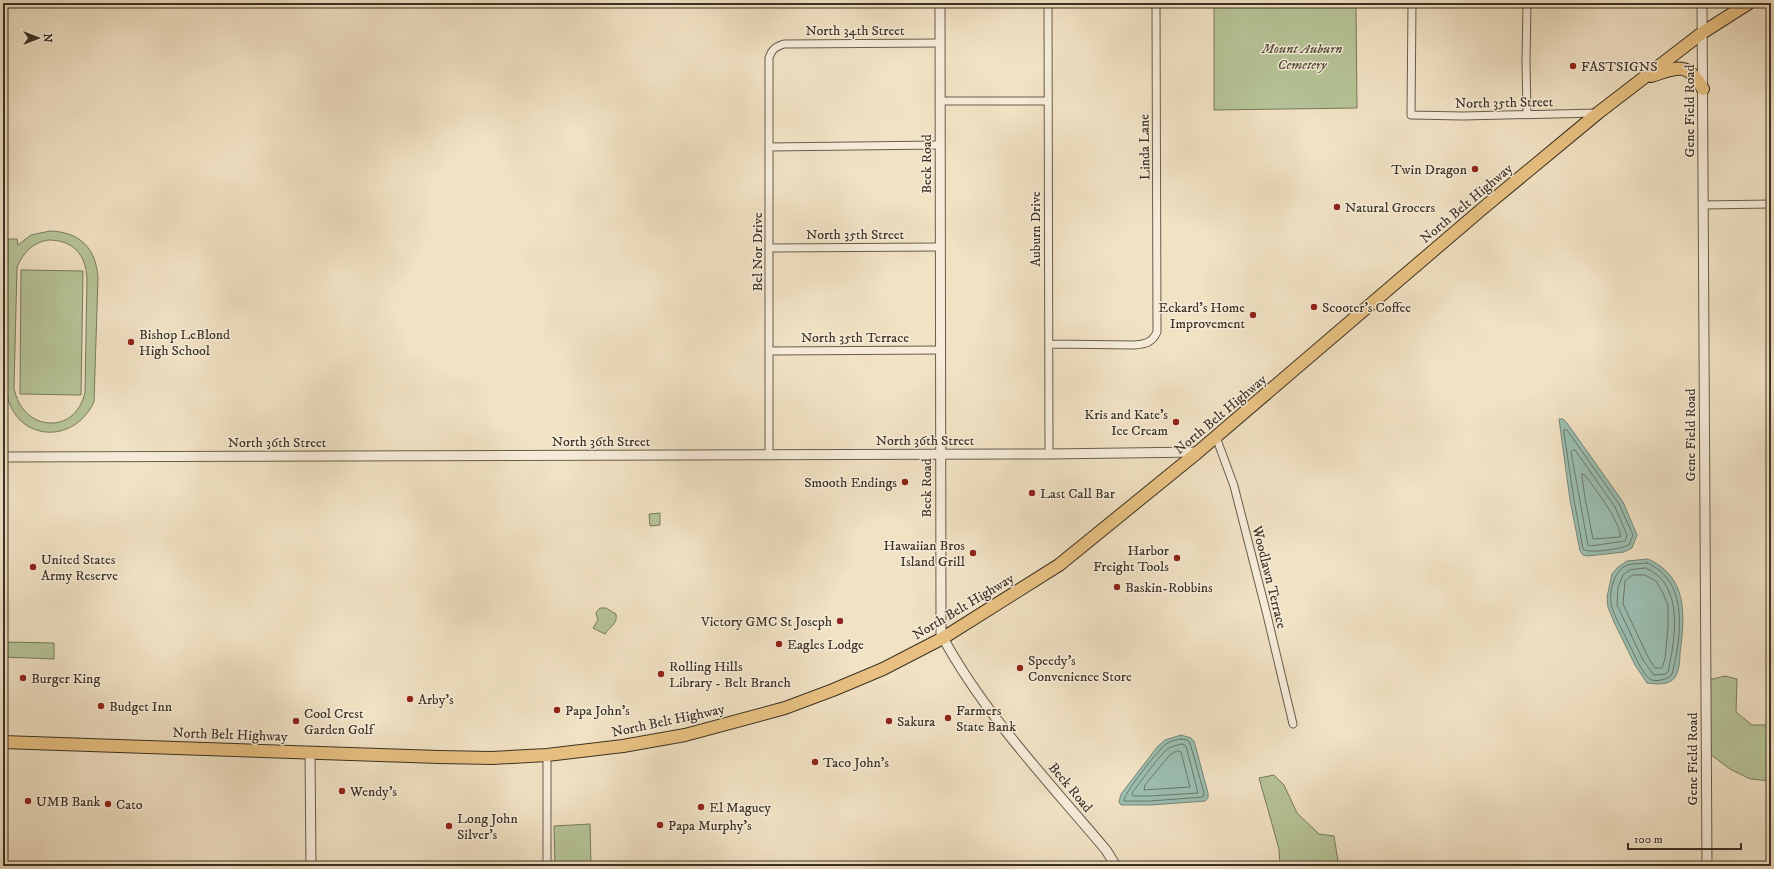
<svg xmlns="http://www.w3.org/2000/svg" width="1774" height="869" font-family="'IM FELL DW Pica',serif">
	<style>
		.green { fill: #b6c497; stroke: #787a5e; fill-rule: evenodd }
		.water { fill: #9bbeb1; stroke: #758679 }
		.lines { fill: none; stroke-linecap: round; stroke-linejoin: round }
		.shore { stroke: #6b786a; stroke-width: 1 }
		.minor-casing { stroke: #685d4c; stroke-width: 9 }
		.tertiary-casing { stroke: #685d4c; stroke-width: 11 }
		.primary-casing { stroke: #3b3124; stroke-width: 14 }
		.minor { stroke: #f6ecd9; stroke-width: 7 }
		.tertiary { stroke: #f6ecd9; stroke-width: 9 }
		.primary { stroke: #e8c182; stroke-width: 12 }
		.poi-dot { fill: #8f2418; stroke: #f6ecd9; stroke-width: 1.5 }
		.labels { text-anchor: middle; stroke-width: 3; stroke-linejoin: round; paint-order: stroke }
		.street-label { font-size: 14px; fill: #3b3124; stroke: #f6ecd9 }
		.park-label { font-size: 14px; font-style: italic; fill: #544e3b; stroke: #f6ecd9 }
		.poi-label { font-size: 14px; fill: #3b3124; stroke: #f6ecd9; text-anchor: start }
	</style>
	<rect width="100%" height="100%" fill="#f1e2c4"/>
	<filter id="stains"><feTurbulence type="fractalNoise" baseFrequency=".005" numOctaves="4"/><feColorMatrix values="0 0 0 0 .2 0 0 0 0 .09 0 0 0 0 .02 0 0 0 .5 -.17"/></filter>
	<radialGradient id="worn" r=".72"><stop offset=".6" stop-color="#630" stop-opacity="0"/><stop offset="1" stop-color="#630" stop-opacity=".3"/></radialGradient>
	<!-- green -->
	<path class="green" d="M1214,3H1356L1357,108L1214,110Z
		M50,231C80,232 96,248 98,278L94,402C72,448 11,440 6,388L8,239H17L18,245L31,235ZM48,240C73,240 86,254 87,279L85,392C76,436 22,432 14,388L17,267C24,252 32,243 48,240Z
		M21,270L83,271L81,395L20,394Z
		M660,513V525L650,526L649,514Z
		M600,608H606L616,614C618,624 609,627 605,634L593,628L598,620L596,613Z
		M3,642L54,643V659L3,657Z
		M1725,676L1737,679L1736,712L1752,725H1771V781L1750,779L1730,769L1710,754L1709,680Z
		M1274,775L1284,785L1297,813L1319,834L1334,836L1338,861L1346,866H1280L1279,849L1259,778Z
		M590,824L591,866H555L554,826Z"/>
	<!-- water -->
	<path class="water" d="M1559,419H1563L1567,423L1623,502L1637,535L1632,548L1624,552L1588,556L1583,555L1580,551L1570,500Z
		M1648,559C1688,577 1685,615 1680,653C1680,661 1679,677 1671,681C1665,685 1654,684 1647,683L1635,665L1614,622L1608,607L1607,597L1612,574L1617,568L1627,561Z
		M1181,735L1191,738L1194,741L1208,793V798L1205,801L1151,805H1121L1119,802L1121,794L1158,746L1165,740Z"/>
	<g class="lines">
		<!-- shore -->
		<path class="shore" d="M1564,430H1567L1619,504L1633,535L1629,545C1621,549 1589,554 1583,549L1574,500Z
			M1573,450H1575L1615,507L1627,535L1625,541L1590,546L1588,545L1571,452Z
			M1582,474L1585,475C1593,486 1623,525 1620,537L1593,539L1585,498Z
			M1647,563C1690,581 1681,638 1672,674C1669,679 1655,683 1650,679C1642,674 1634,653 1629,644C1624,633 1616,620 1612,608C1608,594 1613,570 1628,565C1634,563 1641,564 1647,563Z
			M1646,568C1685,585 1675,639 1668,672L1666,674L1654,675L1643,660L1617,605L1618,587L1623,575L1630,570Z
			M1633,575H1645L1656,581L1663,593L1668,605V627L1665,659L1662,668H1655L1648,657L1623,604L1625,581Z
			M1181,739L1187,740L1190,743L1204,793L1203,797L1150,801H1124C1123,794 1159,749 1166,744C1170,741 1176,740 1181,739Z
			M1182,744L1186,746L1198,793L1150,796H1133L1132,793C1139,784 1161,753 1169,748C1173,746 1178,745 1182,744Z
			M1177,751L1181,752L1190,787L1144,790L1145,785L1169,756Z"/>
		<!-- minor casing -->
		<g class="minor-casing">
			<path id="minor" d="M1048,3L1049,454
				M1412,3L1411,115L1463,116L1597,113
				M1527,3L1526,62L1527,114
				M940,101H1048
				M769,147L940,145
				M1703,205L1771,204
				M770,248L940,247
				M1049,344L1135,345C1145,344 1152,343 1157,332L1156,3
				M770,351L940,350
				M1216,437L1234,486L1266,611L1293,724
				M769,455V58C772,49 775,47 784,44L940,43
				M547,755V866"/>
		</g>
		<!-- tertiary casing -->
		<g class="tertiary-casing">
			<path id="tertiary" d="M940,3L941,634C983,713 1048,781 1106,850L1116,866
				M1702,3L1707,866
				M3,457L1049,454L1198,452
				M310,752L311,866"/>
		</g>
		<!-- primary casing -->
		<g class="primary-casing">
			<path id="primary" d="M1651,76C1677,68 1687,60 1703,89
				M3,742L439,757L492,758L547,755L623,746L685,735L785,708L833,690L883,669L943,638L1059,565L1198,452L1482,209L1598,113L1702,33L1749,3"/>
		</g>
		<!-- minor -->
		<use href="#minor" class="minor"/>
		<!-- tertiary -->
		<use href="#tertiary" class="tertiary"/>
		<!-- primary -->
		<use href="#primary" class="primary"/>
	</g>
	<!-- markers -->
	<g class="poi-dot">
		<circle cx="1573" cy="66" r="4"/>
		<circle cx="1475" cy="169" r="4"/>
		<circle cx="1337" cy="207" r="4"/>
		<circle cx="1314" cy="307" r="4"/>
		<circle cx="1253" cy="315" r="4"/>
		<circle cx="131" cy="342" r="4"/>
		<circle cx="1176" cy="422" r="4"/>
		<circle cx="905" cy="482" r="4"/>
		<circle cx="1032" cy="493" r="4"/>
		<circle cx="973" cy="553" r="4"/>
		<circle cx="1177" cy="558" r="4"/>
		<circle cx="33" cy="567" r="4"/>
		<circle cx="1117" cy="587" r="4"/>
		<circle cx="840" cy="621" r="4"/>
		<circle cx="779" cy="644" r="4"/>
		<circle cx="1020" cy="668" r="4"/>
		<circle cx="661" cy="674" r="4"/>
		<circle cx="23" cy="678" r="4"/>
		<circle cx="410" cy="699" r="4"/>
		<circle cx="101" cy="706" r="4"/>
		<circle cx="557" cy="710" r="4"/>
		<circle cx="948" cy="718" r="4"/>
		<circle cx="296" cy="721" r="4"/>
		<circle cx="889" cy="721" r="4"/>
		<circle cx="815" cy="762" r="4"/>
		<circle cx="342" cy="791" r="4"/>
		<circle cx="28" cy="801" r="4"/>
		<circle cx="108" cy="804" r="4"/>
		<circle cx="701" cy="807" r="4"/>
		<circle cx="660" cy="825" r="4"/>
		<circle cx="449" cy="826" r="4"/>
	</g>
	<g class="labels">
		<!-- street labels -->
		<g class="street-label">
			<text x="855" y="35">North 34th Street</text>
			<text transform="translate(1504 102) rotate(-1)" y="5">North 35th Street</text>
			<text transform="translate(1689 111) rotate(-90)" y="5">Gene Field Road</text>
			<text transform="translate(1144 147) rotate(-91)" y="5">Linda Lane</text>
			<text transform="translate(926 164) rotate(-90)" y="5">Beck Road</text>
			<text transform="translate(1466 203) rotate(-40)" y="5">North Belt Highway</text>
			<text transform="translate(1035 229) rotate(-90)" y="5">Auburn Drive</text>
			<text x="855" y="239">North 35th Street</text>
			<text transform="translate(757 252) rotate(-90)" y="5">Bel Nor Drive</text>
			<text x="855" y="342">North 35th Terrace</text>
			<text transform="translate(1220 414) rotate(-40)" y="5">North Belt Highway</text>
			<text transform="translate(1690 435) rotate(-90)" y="5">Gene Field Road</text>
			<text x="925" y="445">North 36th Street</text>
			<text x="601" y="446">North 36th Street</text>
			<text x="277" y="447">North 36th Street</text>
			<text transform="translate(926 488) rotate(-90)" y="5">Beck Road</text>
			<text transform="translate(1270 577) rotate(76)" y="5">Woodlawn Terrace</text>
			<text transform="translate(963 606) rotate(-31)" y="5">North Belt Highway</text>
			<text transform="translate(668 720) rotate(-12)" y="5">North Belt Highway</text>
			<text transform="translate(230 734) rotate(2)" y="5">North Belt Highway</text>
			<text transform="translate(1692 759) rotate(-90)" y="5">Gene Field Road</text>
			<text transform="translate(1071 787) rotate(50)" y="5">Beck Road</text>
		</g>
		<!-- park labels -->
		<g class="park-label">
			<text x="1302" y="53">Mount Auburn<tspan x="1302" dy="16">Cemetery</tspan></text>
		</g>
		<!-- poi labels -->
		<g class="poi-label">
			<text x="1581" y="71">FASTSIGNS</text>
			<text x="1467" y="174" text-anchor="end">Twin Dragon</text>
			<text x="1345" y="212">Natural Grocers</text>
			<text x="1245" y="312" text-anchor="end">Eckard's Home<tspan x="1245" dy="16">Improvement</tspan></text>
			<text x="1322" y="312">Scooter's Coffee</text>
			<text x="139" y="339">Bishop LeBlond<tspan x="139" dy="16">High School</tspan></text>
			<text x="1168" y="419" text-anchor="end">Kris and Kate's<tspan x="1168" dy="16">Ice Cream</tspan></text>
			<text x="897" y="487" text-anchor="end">Smooth Endings</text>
			<text x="1040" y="498">Last Call Bar</text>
			<text x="965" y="550" text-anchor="end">Hawaiian Bros<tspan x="965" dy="16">Island Grill</tspan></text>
			<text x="1169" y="555" text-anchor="end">Harbor<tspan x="1169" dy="16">Freight Tools</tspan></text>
			<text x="41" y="564">United States<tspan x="41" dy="16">Army Reserve</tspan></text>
			<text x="1125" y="592">Baskin-Robbins</text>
			<text x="832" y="626" text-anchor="end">Victory GMC St Joseph</text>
			<text x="787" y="649">Eagles Lodge</text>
			<text x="1028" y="665">Speedy's<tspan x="1028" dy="16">Convenience Store</tspan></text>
			<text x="669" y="671">Rolling Hills<tspan x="669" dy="16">Library - Belt Branch</tspan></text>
			<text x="31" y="683">Burger King</text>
			<text x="418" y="704">Arby's</text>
			<text x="109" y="711">Budget Inn</text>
			<text x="565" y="715">Papa John's</text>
			<text x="956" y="715">Farmers<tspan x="956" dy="16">State Bank</tspan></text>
			<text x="304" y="718">Cool Crest<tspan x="304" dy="16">Garden Golf</tspan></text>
			<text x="897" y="726">Sakura</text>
			<text x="823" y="767">Taco John's</text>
			<text x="350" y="796">Wendy's</text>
			<text x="36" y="806">UMB Bank</text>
			<text x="116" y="809">Cato</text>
			<text x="709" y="812">El Maguey</text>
			<text x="457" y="823">Long John<tspan x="457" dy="16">Silver's</tspan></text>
			<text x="668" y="830">Papa Murphy's</text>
		</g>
	</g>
	<!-- margin -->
	<rect width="1774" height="869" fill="none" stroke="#f1e2c4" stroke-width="16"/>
	<rect x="4" y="4" width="1766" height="861" fill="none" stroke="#3b3124" stroke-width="2"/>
	<rect x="8" y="8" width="1758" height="853" fill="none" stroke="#3b3124"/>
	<!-- north arrow -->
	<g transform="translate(38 38) rotate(90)" stroke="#f6ecd9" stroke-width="3" paint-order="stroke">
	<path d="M0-3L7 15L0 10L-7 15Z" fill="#3b3124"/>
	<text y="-6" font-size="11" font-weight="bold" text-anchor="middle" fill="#3b3124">N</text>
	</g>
	<!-- scale -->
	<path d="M1628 843v6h113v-6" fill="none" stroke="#3b3124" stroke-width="2"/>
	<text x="1634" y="843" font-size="12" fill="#3b3124" stroke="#f6ecd9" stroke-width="3" paint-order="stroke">100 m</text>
	<rect width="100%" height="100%" filter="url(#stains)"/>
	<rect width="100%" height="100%" fill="url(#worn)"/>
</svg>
